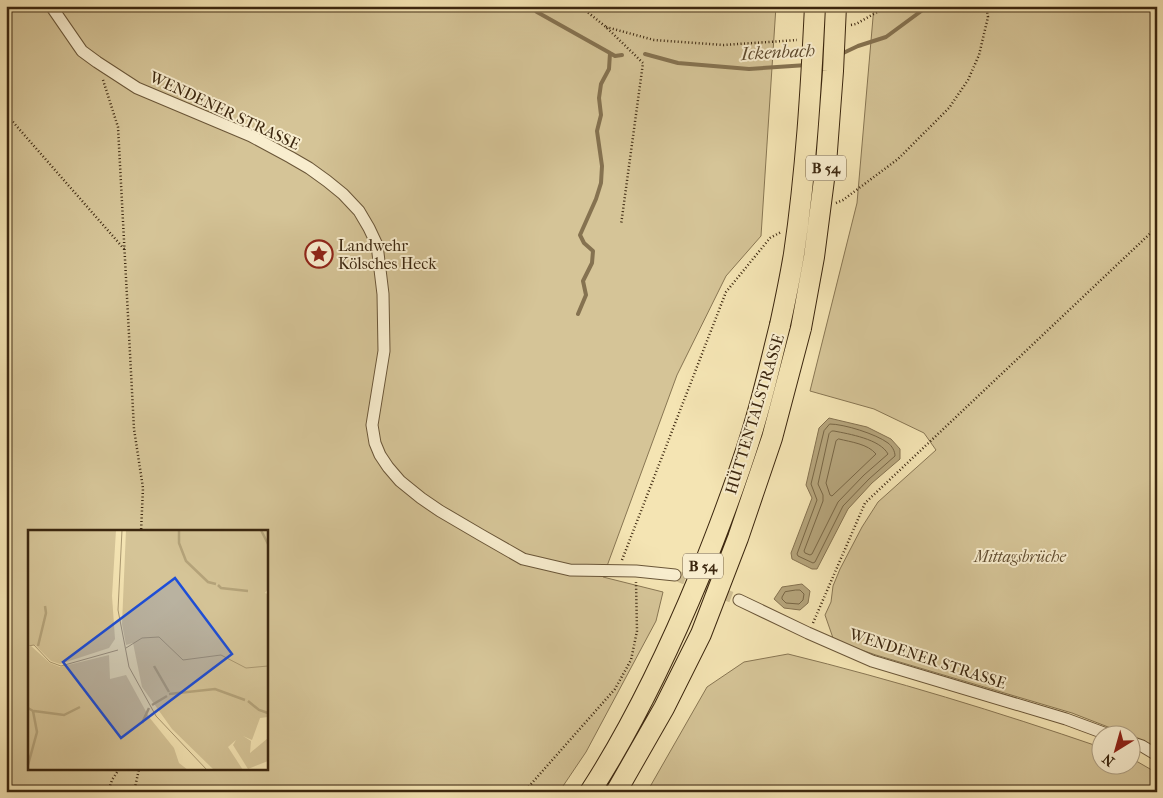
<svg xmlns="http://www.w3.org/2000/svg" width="1163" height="798" font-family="'IM FELL French Canon',serif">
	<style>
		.green { fill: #d5c497; stroke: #887653; fill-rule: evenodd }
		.water { fill: #b5a47b; stroke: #857250 }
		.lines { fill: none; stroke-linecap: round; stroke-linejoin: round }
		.shore { stroke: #786645; stroke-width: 1 }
		.stream { stroke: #857250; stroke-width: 4 }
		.street-tunnel { stroke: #cfbe92; stroke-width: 11; stroke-dasharray: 11 5.5; stroke-linecap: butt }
		.street-casing { stroke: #6a5638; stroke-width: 13 }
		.highway-casing { stroke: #3c270f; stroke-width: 22 }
		.path { stroke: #3c270f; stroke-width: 2.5; stroke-dasharray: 1 2.5; stroke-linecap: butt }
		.street { stroke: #f8edce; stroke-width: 11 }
		.highway { stroke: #f4e4b3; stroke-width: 20 }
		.highway-bridge-casing { stroke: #3c270f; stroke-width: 22; stroke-linecap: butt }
		.highway-bridge { stroke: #f4e4b3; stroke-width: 20 }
		.labels { text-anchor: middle; stroke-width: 4; stroke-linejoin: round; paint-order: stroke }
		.shield { fill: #f8edce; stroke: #746248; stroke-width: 1 }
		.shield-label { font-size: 15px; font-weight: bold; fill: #3c270f }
		.street-label { font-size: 16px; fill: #3c270f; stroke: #f8edce }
		.poi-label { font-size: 16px; fill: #3c270f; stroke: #f8edce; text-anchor: start }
		.park-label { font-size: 16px; font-style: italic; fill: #624e31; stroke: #f8edce }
		.water-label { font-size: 18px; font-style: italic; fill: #604c2f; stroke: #f8edce }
		.inset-river { fill: none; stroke: #b5a47b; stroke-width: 2.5 }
		.inset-road { fill: none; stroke: #aa9871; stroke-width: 1 }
		.view { fill: #1d4ed8; fill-opacity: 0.15; stroke: #1d4ed8; stroke-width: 2.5 }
		.inset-edge { fill: none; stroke: #3c270f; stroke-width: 2.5 }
	</style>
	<rect width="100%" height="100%" fill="#f4e4b3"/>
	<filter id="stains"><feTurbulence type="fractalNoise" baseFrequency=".004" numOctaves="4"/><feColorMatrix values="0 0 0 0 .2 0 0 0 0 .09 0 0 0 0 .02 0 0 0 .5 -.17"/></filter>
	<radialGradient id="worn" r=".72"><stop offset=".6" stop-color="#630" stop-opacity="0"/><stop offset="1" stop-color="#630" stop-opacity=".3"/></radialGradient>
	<!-- green -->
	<path class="green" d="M6,6H776L761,236L726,276L677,375L603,577L663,592L656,621L586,752L559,792H6ZM29,532H266V769H29Z
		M874,6H1157V750L1121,732L1072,713L876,655L847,645L833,638L825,615L831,602L833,586L840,569L862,527L878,502L936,450L924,433L874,409L810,391L857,203Z
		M788,654C894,680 998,712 1100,747V766H1130L1131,758L1157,773V792H647L707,687L744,662Z"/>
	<!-- water -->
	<path class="water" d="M829,418L867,427L891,439L900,449V459L872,483L848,509L817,569H812L792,559L791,553L812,498L806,485L819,428Z
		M802,584L810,591L808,603L800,610L784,608L774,599L782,587Z"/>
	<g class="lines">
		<!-- shore -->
		<path class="shore" d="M830,424C844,424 876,434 888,443C892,446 895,451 895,456L869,479L843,506L815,562L813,563L798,556L797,554L817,500L811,484L824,431Z
			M832,431H834C849,434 880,439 888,454L864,475L838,502L812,554L810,555L805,553L804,551L823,501V495L818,484L829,434Z
			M839,439C851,442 868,444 876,454L832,496L830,495L826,483L836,441Z
			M796,590H800L804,594L803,600L799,604L786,603L782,599V597L785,592Z"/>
		<!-- stream -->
		<path class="stream" d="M531,6L537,12L610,53L615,56L622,55
			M645,54L678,63L749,69L807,65
			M839,55L858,46L886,37L928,6
			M578,314L586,295L583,281L592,263L593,251L584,243L580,235L596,199L601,183L602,166L597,131L601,115L599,98L601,84L609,69L610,53"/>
		<!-- street-tunnel -->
		<path class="street-tunnel" d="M675,575L739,600"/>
		<!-- street casing -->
		<g class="street-casing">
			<path id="street" d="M51,6L82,51L97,62L137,88L251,136L290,157L309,168L327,181L343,194L359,211L369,228L377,245L383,294L384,351L372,425L375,443L380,455L388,467L400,481L421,498L440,511L481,535L523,559L570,570L636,571L675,575
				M739,600L808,633L872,661L1066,719L1112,736
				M1130,742L1142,746L1157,755"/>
		</g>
		<!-- highway casing -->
		<g class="highway-casing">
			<path id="highway" d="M590,792C634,724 669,650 700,575C719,528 737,480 752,432C763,397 771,361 780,325
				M616,792L664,708L701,634L738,538L772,438L801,328"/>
		</g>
		<!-- path -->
		<path class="path" d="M580,6L606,27L643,63L621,225
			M851,25L856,24L888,6
			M606,27L654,40L724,45L797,40
			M103,80L118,127L134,429L143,488L141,532
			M6,114L125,250
			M836,203L843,200L898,159L949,108L968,80L979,55L988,17L986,6
			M622,560L726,292L770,238L781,232
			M813,623L865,503L1157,227
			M108,792L112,780L119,769
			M134,792L139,769
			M524,792L615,689L631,660L637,631L636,582"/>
		<!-- street -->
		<use href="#street" class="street"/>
		<!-- highway -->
		<use href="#highway" class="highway"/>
		<!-- highway-bridge casing -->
		<g class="highway-bridge-casing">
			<path id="highway-bridge" d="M780,325C785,302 790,278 794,254C806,172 811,89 815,6
				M801,328L814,257L826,164L833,71L836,6"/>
		</g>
		<!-- highway-bridge -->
		<use href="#highway-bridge" class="highway-bridge"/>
	</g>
	<!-- icons -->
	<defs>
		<g id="sight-ring" transform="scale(1.4375)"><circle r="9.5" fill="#f8edce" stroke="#8f2418" stroke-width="1.5"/><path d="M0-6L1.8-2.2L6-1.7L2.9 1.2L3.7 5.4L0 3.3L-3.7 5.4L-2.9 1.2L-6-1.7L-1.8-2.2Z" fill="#8f2418"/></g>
	</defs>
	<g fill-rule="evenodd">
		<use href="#sight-ring" x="319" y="254"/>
	</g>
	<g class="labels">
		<!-- shield labels -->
		<g class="shield">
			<rect x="806" y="155.5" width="40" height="25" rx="4"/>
			<rect x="683" y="553.5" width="40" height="25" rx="4"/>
		</g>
		<g class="shield-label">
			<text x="826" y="173">B 54</text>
			<text x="703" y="571">B 54</text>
		</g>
		<!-- street labels -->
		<g class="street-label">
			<text transform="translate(225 110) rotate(25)" y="6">WENDENER STRASSE</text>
			<text transform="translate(754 414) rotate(-73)" y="6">HÜTTENTALSTRASSE</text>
			<text transform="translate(928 658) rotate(18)" y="6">WENDENER STRASSE</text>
		</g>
		<!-- poi labels -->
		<g class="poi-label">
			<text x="338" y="251">Landwehr<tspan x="338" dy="18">Kölsches Heck</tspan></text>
		</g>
		<!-- park labels -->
		<g class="park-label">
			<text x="1020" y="562">Mittagsbrüche</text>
		</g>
		<!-- water labels -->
		<g class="water-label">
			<text transform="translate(778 52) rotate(-3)" y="6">Ickenbach</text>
		</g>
	</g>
	<!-- overview -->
	<g transform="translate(28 530)">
		<rect width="240" height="240" fill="#f4e4b3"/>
		<path d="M0,0H88L84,66L87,109L81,118L32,134L23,131L7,115H0ZM98,0H240V59L237,63L240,64V187L232,188L224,210L215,206L223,211L222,223L240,208V231L220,239L205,215L208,210L200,217L215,240H186L144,199L114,157L105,113L98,115L94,94ZM3,116L22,133L32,137L81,125L82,149L98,145L121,187L146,218L151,233L160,240H0V117Z" fill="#d5c497"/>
		<path class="inset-river" d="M151,0V13L158,31L180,52L188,54M233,0L240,14M190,55L193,58L220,61M10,116L18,83L17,76M126,136L141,162M141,164L187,159L217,170M220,171L231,180L240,183M124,175L139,166M0,178L5,181L9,202L0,235M6,181L36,185L52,177M114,193L121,178"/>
		<path class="inset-road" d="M94,0L90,80L101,137L128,186L179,240M0,116L6,115L22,132L33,136L90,120M98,118L114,108L131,107L155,130L193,125L218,138L240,136"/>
		<path class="view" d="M147,48L204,124L93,208L35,132Z"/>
		<rect width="240" height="240" class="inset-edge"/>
	</g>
	<!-- margin -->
	<rect width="1163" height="798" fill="none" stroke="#f4e4b3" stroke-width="25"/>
	<rect x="8" y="8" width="1148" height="783" fill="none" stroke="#3c270f" stroke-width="2.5"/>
	<rect x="12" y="12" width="1138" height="773" fill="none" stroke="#3c270f"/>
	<!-- north arrow -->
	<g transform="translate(1116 750) rotate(217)"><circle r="24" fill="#f8edce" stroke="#ad9e82"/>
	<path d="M0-4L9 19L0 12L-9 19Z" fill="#8f2418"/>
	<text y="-8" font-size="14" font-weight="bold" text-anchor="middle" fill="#3c270f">N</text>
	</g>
	<rect width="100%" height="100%" filter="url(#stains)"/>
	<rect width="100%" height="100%" fill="url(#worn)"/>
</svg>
